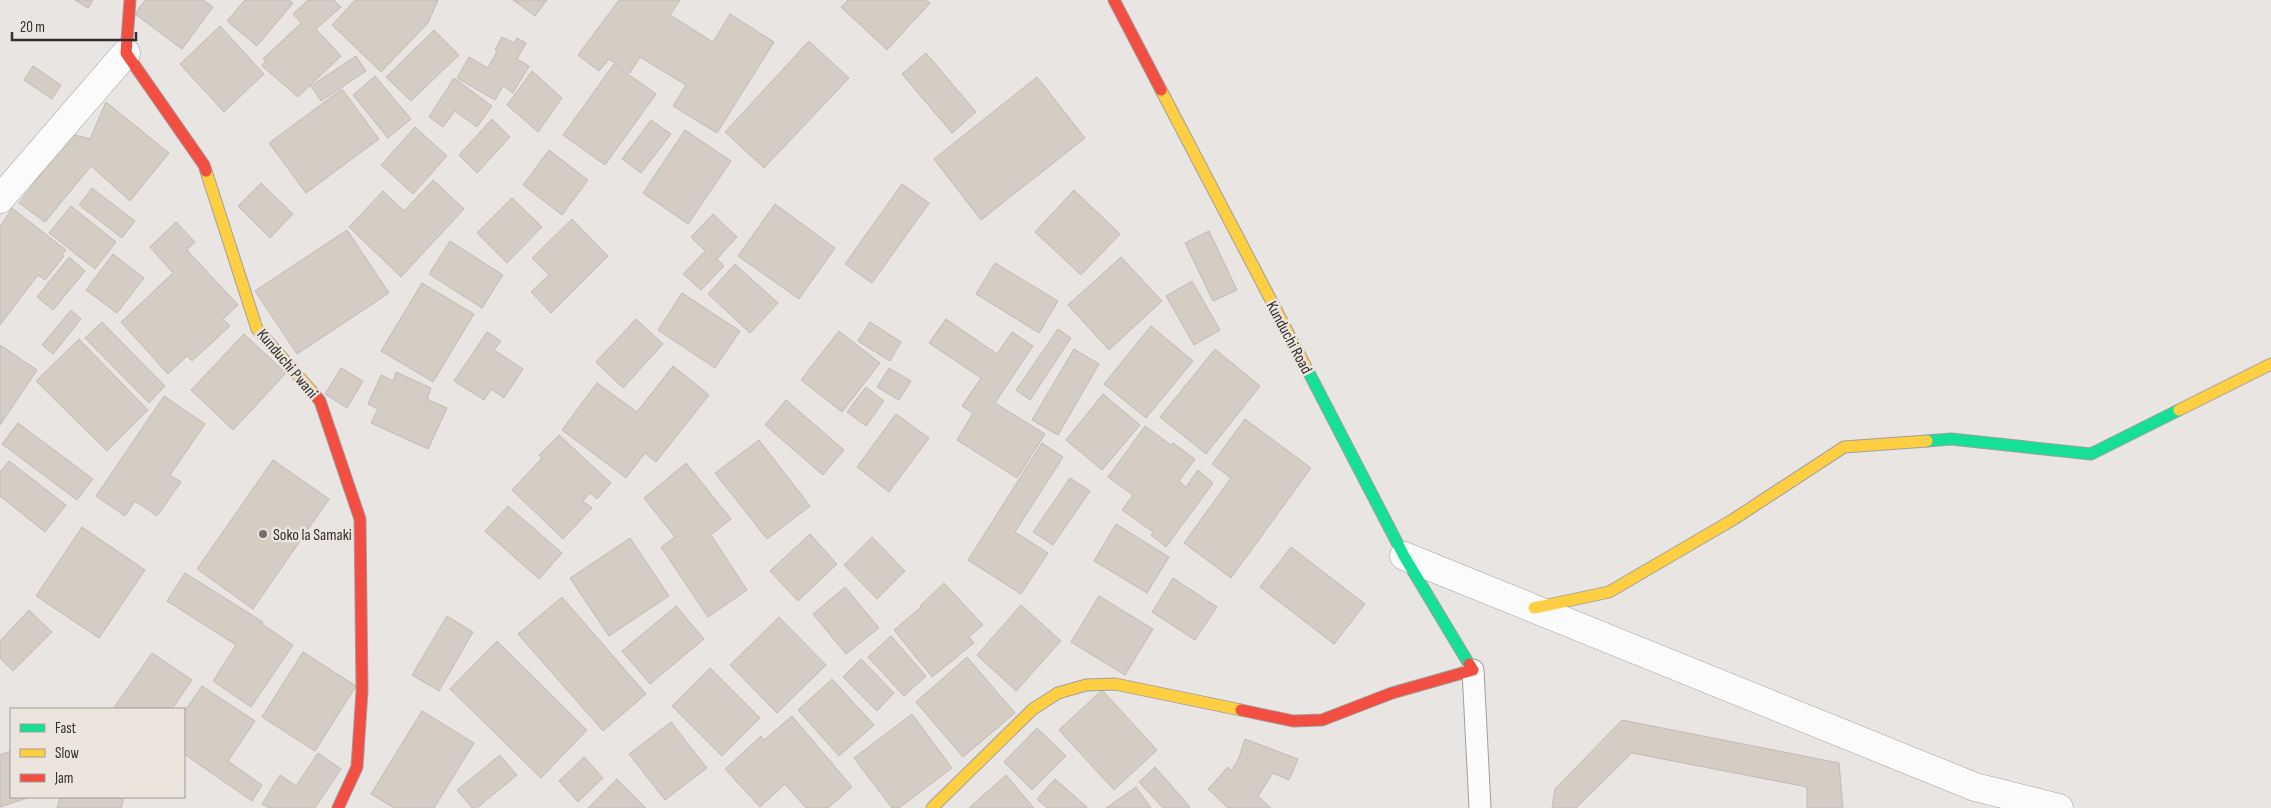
<svg xmlns="http://www.w3.org/2000/svg" width="2271" height="808" font-family="'Sofia Sans Condensed',sans-serif">
	<style>
		.building { fill: #d5ccc4; stroke: #bebbb8 }
		.lines { fill: none; stroke-linecap: round; stroke-linejoin: round }
		.lane-casing { stroke: #a29f9d; stroke-width: 23 }
		.street-casing { stroke: #a29f9d; stroke-width: 29 }
		.fast-casing { stroke: #a29f9d; stroke-width: 13 }
		.slow-casing { stroke: #a29f9d; stroke-width: 13 }
		.jam-casing { stroke: #a29f9d; stroke-width: 13 }
		.lane { stroke: #fcfbfb; stroke-width: 21 }
		.street { stroke: #fcfbfb; stroke-width: 28 }
		.fast { stroke: #16e098; stroke-width: 11 }
		.slow { stroke: #ffcf43; stroke-width: 11 }
		.jam { stroke: #f24e42; stroke-width: 11 }
		.poi-dot { fill: #726f6c; stroke: #ece5de; stroke-width: 2 }
		.labels { text-anchor: middle; stroke-width: 5; stroke-linejoin: round; paint-order: stroke }
		.street-label { font-size: 16px; fill: #322f2c; stroke: #ece5de }
		.poi-label { font-size: 16px; fill: #322f2c; stroke: #ece5de; text-anchor: start }
	</style>
	<rect width="100%" height="100%" fill="#e8e5e2"/>
	<!-- building -->
	<path class="building" d="M75,0H93L88,8Z
		M145,0H203L213,7L182,49L135,14Z
		M245,0H289L293,3L257,46L227,21Z
		M308,0H334L341,7L316,29L341,56L298,97L262,66L266,61L263,59L301,23L293,14Z
		M355,0H438L428,23L381,72L332,25Z
		M513,0H547L535,16Z
		M619,0H680L670,15L713,42L730,14L774,42L717,133L673,106L686,85L640,57L630,73L609,59L599,71L578,55Z
		M848,0H926L930,3L887,50L841,7Z
		M220,26L264,74L224,112L180,64Z
		M434,30L459,55L411,101L386,77Z
		M502,37L514,43L517,38L526,43L517,59L529,66L513,93L503,86L495,100L457,78L469,57L488,68L497,51L495,50Z
		M809,41L849,78L764,168L725,132Z
		M926,53L976,112L952,133L902,74Z
		M356,56L366,71L321,101L311,86Z
		M614,64L656,94L605,165L563,135Z
		M33,66L61,85L52,99L24,80Z
		M532,71L562,98L538,132L507,105Z
		M375,76L411,119L388,138L353,95Z
		M1037,77L1085,138L981,220L934,159Z
		M454,78L492,106L477,127L455,111L443,127L429,117Z
		M342,89L379,139L306,193L269,143Z
		M106,102L169,153L130,201L91,166L45,222L19,203L71,134L90,139Z
		M492,119L510,137L477,173L459,155Z
		M651,120L671,134L641,173L622,159Z
		M415,127L447,156L413,194L381,165Z
		M685,130L731,161L688,224L643,193Z
		M549,150L588,180L562,215L523,185Z
		M433,180L464,209L401,277L349,227L383,191L404,211Z
		M261,183L293,214L270,238L238,206Z
		M902,184L929,203L872,283L845,264Z
		M92,188L135,221L122,238L79,205Z
		M1074,190L1120,234L1081,275L1035,232Z
		M512,198L542,227L507,263L477,233Z
		M775,204L835,248L799,299L738,256Z
		M71,206L116,242L95,269L49,233Z
		M12,208L66,250L62,254L64,256L45,280L38,275L0,325V227Z
		M713,214L737,237L717,259L724,266L701,290L683,274L705,251L691,237Z
		M572,219L608,256L551,313L531,292L549,275L532,258Z
		M176,222L195,242L187,250L238,305L223,319L230,326L192,361L187,356L168,374L121,322L173,273L150,247Z
		M347,230L389,293L297,354L255,291Z
		M1209,231L1237,290L1213,301L1185,243Z
		M450,241L503,275L482,308L429,274Z
		M113,254L144,278L117,313L86,290Z
		M69,257L85,271L53,310L37,297Z
		M1121,257L1162,301L1109,350L1068,305Z
		M995,263L1058,301L1039,333L976,294Z
		M735,264L778,303L750,333L708,294Z
		M1192,281L1220,330L1194,345L1166,296Z
		M422,283L474,314L433,382L381,351Z
		M682,293L740,331L715,368L658,330Z
		M71,310L81,319L53,354L42,345Z
		M636,319L663,344L623,388L596,362Z
		M946,319L997,354L1012,332L1033,346L995,403L1045,434L1017,478L957,440L973,413L962,406L981,378L929,343Z
		M102,322L165,386L149,403L85,338Z
		M870,322L901,342L890,361L858,341Z
		M1151,326L1193,361L1146,418L1104,384Z
		M1058,329L1071,338L1030,400L1016,390Z
		M839,331L880,363L842,412L801,380Z
		M487,332L501,341L494,350L523,369L504,398L491,389L484,400L454,381Z
		M244,334L286,373L233,430L191,390Z
		M79,339L148,410L107,451L36,381Z
		M0,345L37,370L0,425Z
		M1074,349L1099,364L1058,435L1032,420Z
		M1215,349L1260,386L1206,454L1160,417Z
		M673,366L709,395L656,462L645,453L626,478L562,430L597,383L637,412Z
		M341,368L363,381L347,408L325,394Z
		M889,368L911,381L899,400L877,387Z
		M396,372L431,388L427,399L447,408L428,449L371,423L378,409L368,404L381,375L393,381Z
		M866,387L884,401L866,426L847,412Z
		M1103,394L1140,425L1102,470L1066,440Z
		M164,396L205,424L170,475L181,482L157,516L135,501L125,516L96,496Z
		M786,400L844,450L823,475L765,425Z
		M896,414L929,438L889,492L857,467Z
		M1245,419L1311,468L1231,578L1184,543L1231,478L1212,464Z
		M18,423L93,479L77,500L2,444Z
		M1145,426L1171,445L1173,443L1195,459L1179,481L1186,487L1198,470L1213,483L1166,547L1151,535L1153,532L1122,510L1133,495L1108,477Z
		M559,435L611,483L597,499L590,493L583,501L592,508L563,539L512,490L542,458L539,455Z
		M759,440L810,506L767,539L715,473Z
		M1042,443L1063,457L1015,532L1048,553L1021,594L968,560Z
		M273,460L329,499L253,609L197,569Z
		M9,461L66,505L45,532L0,496V472Z
		M686,463L731,519L711,535L747,590L708,617L661,547L675,537L644,498Z
		M1070,478L1090,491L1053,545L1033,532Z
		M508,506L562,553L539,579L485,531Z
		M1116,524L1169,557L1147,593L1094,561Z
		M82,527L145,570L99,638L36,596Z
		M810,534L837,564L798,601L770,571Z
		M872,537L905,571L877,599L844,565Z
		M630,538L669,596L609,636L570,578Z
		M1291,547L1365,604L1334,644L1260,587Z
		M185,573L263,622L262,624L293,645L251,707L213,681L236,645L167,601Z
		M1173,578L1217,607L1195,640L1152,612Z
		M944,583L983,625L969,637L974,643L932,677L894,630L921,607L920,606Z
		M845,587L879,628L846,654L813,614Z
		M1099,596L1153,629L1125,675L1071,642Z
		M562,597L646,694L603,731L518,634Z
		M1021,605L1061,641L1016,691L977,655Z
		M676,606L704,639L650,684L622,651Z
		M29,610L52,632L13,671L0,658V641Z
		M447,616L473,632L439,691L412,675Z
		M779,617L826,665L777,713L730,665Z
		M891,636L926,676L904,696L868,657Z
		M497,641L587,730L541,778L450,689Z
		M303,652L356,686L315,751L262,717Z
		M152,653L192,680L172,709H113Z
		M967,657L1015,713L963,757L916,702Z
		M861,659L894,693L877,711L843,677Z
		M710,668L760,718L722,756L672,706Z
		M832,679L874,725L839,756L798,710Z
		M202,686L255,721L228,761L262,785L252,801L184,754V712Z
		M1102,690L1157,750L1114,790L1059,730Z
		M422,711L474,743L434,808H394L371,794Z
		M912,714L952,768L899,808H892L854,758Z
		M792,716L852,787L828,808H806L785,784L760,807L725,769L761,736L764,740Z
		M1622,720L1839,763L1843,808H1807V787L1632,753L1576,808H1552L1555,789Z
		M671,722L707,768L665,800L629,754Z
		M1037,728L1066,756L1032,790L1004,762Z
		M1245,739L1298,759L1289,780L1273,773L1258,796L1271,808H1228L1208,789L1228,767L1231,771L1238,760Z
		M11,751V797H30L0,807V755Z
		M318,753L341,769L315,808H269L262,804L280,775L296,786Z
		M500,755L517,775L477,808H472L457,790Z
		M584,757L603,778L578,802L559,781Z
		M1155,767L1190,807L1189,808H1163L1139,782Z
		M1006,775L1034,808H969Z
		M617,779L646,808H588Z
		M1055,779L1087,807L1086,808H1047L1037,799Z
		M1136,787L1151,808H1106Z
		M60,797H124L121,808H57Z"/>
	<g class="lines">
		<!-- lane casing -->
		<g class="lane-casing">
			<path id="lane" d="M1473,670L1480,808"/>
		</g>
		<!-- street casing -->
		<g class="street-casing">
			<path id="street" d="M0,199L126,53
				M1404,556L1975,787L2059,808"/>
		</g>
		<!-- fast casing -->
		<g class="fast-casing">
			<path id="fast" d="M1307,369L1404,556L1469,664
				M1927,441L1951,439L2091,454L2179,410"/>
		</g>
		<!-- slow casing -->
		<g class="slow-casing">
			<path id="slow" d="M1161,90L1307,369
				M206,171L257,329L315,395
				M2179,410L2271,364
				M1534,608L1609,592L1734,519L1844,447L1927,441
				M932,808L1033,709L1058,693L1086,685L1115,684L1241,710"/>
		</g>
		<!-- jam casing -->
		<g class="jam-casing">
			<path id="jam" d="M130,0L126,53L204,165L206,171
				M1114,0L1161,90
				M315,395L320,401L360,519L362,691L357,767L338,808
				M1241,710L1293,721L1322,720L1392,693L1473,670L1469,664"/>
		</g>
		<!-- lane -->
		<use href="#lane" class="lane"/>
		<!-- street -->
		<use href="#street" class="street"/>
		<!-- fast -->
		<use href="#fast" class="fast"/>
		<!-- slow -->
		<use href="#slow" class="slow"/>
		<!-- jam -->
		<use href="#jam" class="jam"/>
	</g>
	<!-- markers -->
	<circle class="poi-dot" cx="263" cy="534" r="5"/>
	<g class="labels">
		<!-- street labels -->
		<g class="street-label">
			<text transform="translate(1290 337) rotate(62)" y="6">Kunduchi Road</text>
			<text transform="translate(288 363) rotate(50)" y="6">Kunduchi Pwani</text>
		</g>
		<!-- poi labels -->
		<g class="poi-label">
			<text x="273" y="540">Soko la Samaki</text>
		</g>
	</g>
	<!-- legend -->
	<rect x="10" y="708" width="175" height="90" fill="#ece5de" stroke="#a29c97"/>
	<rect x="20" y="724" width="25" height="8" fill="#16e098" stroke="#a29c97"/>
	<text x="55" y="733" font-size="15" fill="#322f2c">Fast</text>
	<rect x="20" y="749" width="25" height="8" fill="#ffcf43" stroke="#a29c97"/>
	<text x="55" y="758" font-size="15" fill="#322f2c">Slow</text>
	<rect x="20" y="774" width="25" height="8" fill="#f24e42" stroke="#a29c97"/>
	<text x="55" y="783" font-size="15" fill="#322f2c">Jam</text>
	<!-- scale -->
	<path d="M12 32v8h124v-8" fill="none" stroke="#322f2c" stroke-width="2.5"/>
	<text x="20" y="32" font-size="15" fill="#322f2c" stroke="#ece5de" stroke-width="4" paint-order="stroke">20 m</text>
</svg>
